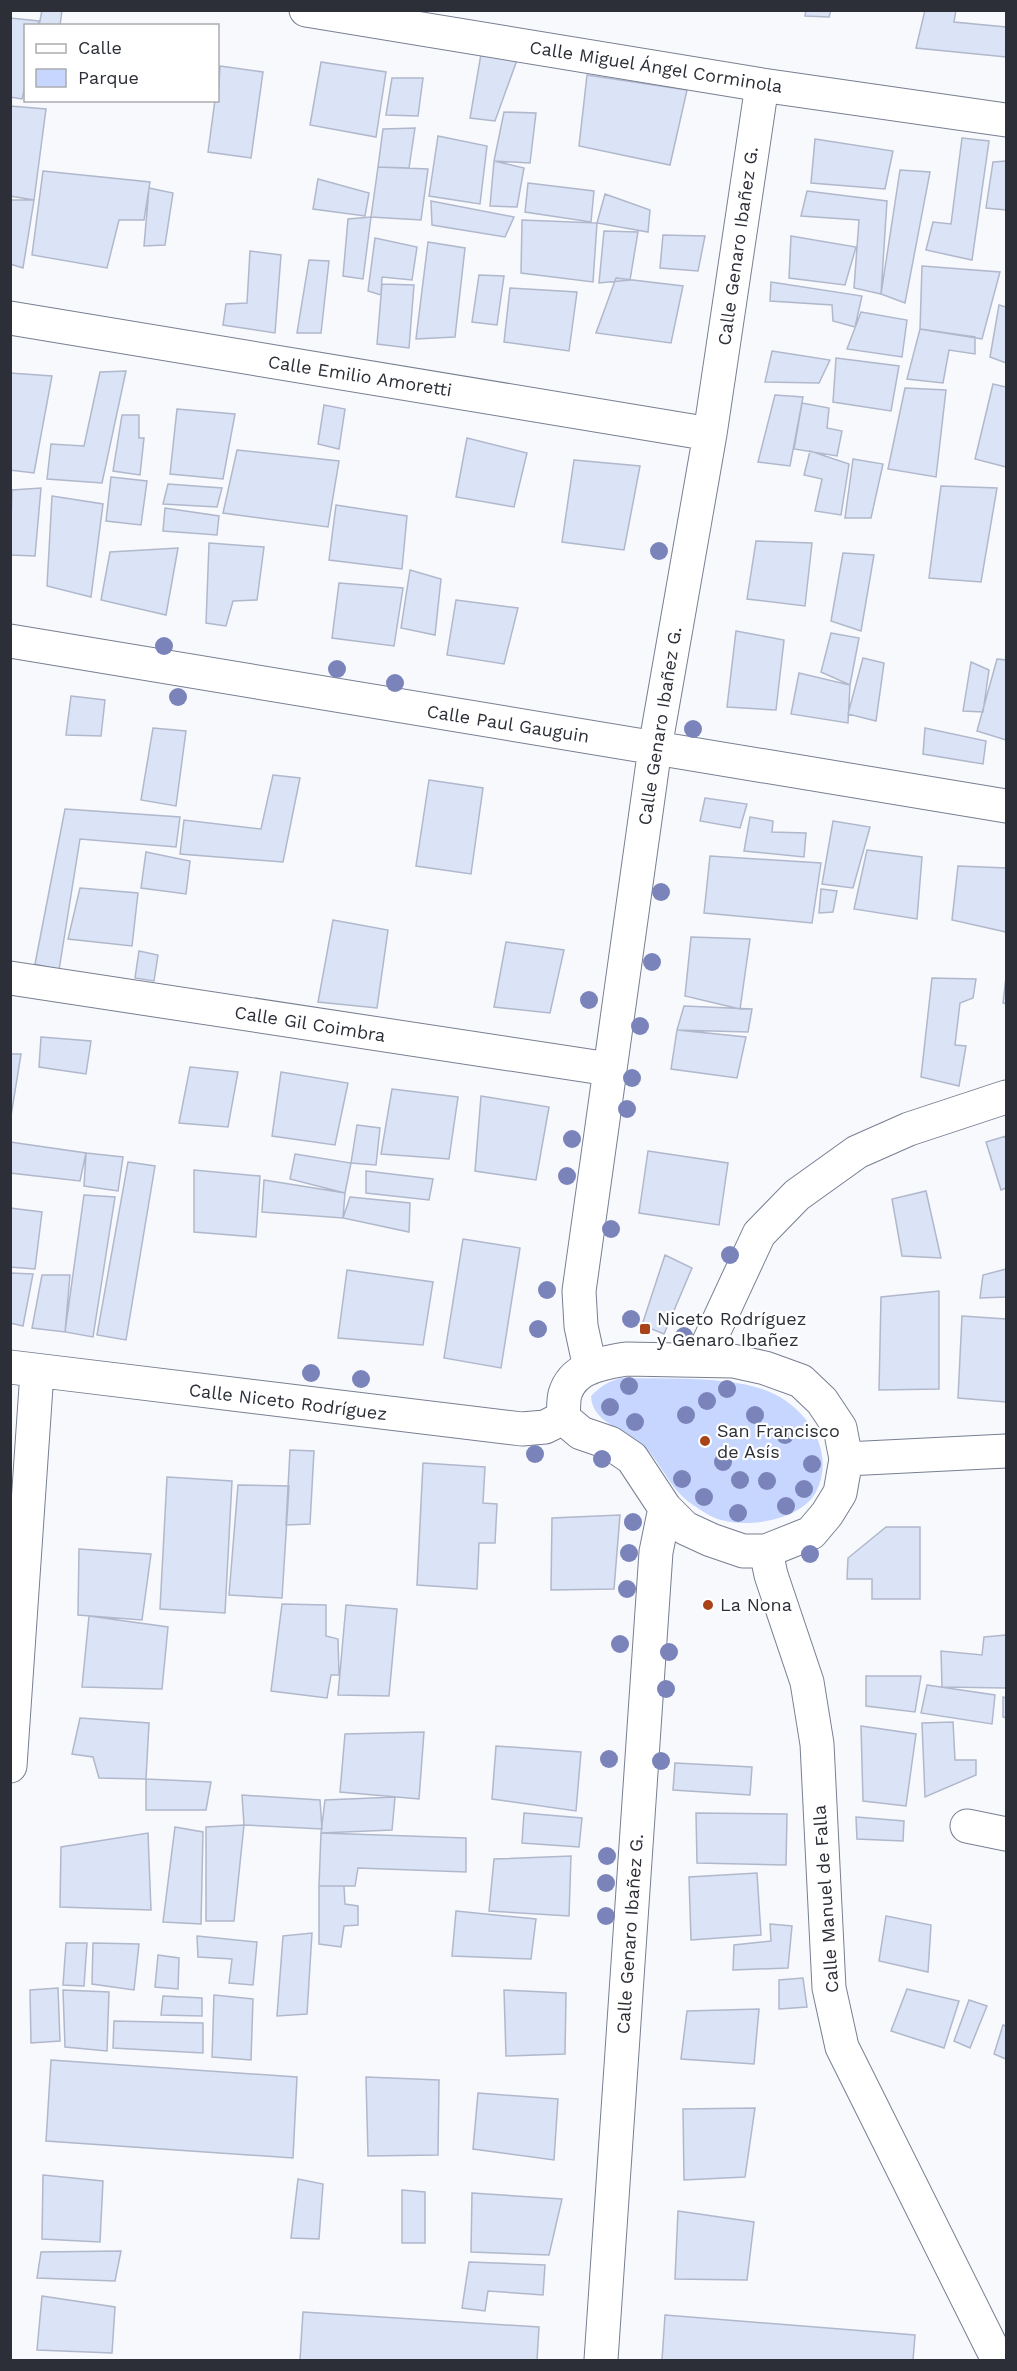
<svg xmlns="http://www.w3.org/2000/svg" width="1017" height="2371" font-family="'Work Sans',sans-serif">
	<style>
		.green { fill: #c6d6fe }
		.building { fill: #dbe3f7; stroke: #b1b8cc; stroke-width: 1.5 }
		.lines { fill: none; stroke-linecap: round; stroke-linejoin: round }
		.minor-casing { stroke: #787f91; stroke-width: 35 }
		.minor { stroke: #fff; stroke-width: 33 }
		.tree { fill: #7b84ba }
		.poi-dot { fill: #a94319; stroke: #fff; stroke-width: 2 }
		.labels { text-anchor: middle; stroke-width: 4.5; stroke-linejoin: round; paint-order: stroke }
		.street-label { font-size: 18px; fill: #2c2f37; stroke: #fff }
		.poi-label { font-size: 18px; fill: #2c2f37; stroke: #fff; text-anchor: start }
	</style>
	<rect width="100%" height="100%" fill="#f7f9fd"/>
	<!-- green -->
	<path class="green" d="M622,1378C665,1379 723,1376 762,1389C803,1402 838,1449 816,1492C801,1520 749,1528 721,1520C712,1518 701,1510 693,1505C672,1491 663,1468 648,1450C632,1430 592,1426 591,1396C601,1386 608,1381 622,1378Z"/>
	<!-- building -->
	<path class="building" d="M42,10H62L60,26H39Z
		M806,10H831L829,17L805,16Z
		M925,10H956L954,22L1006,27V57L916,48Z
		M10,18L39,21L38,26H26V83L22,99L10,97Z
		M481,54L517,60L495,121L470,118Z
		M321,62L386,72L376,137L310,125Z
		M220,66L263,72L251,158L208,152L215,100H218Z
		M587,75L687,90L670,165L579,146Z
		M392,78H423L418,116L386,115Z
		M10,106L46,109L34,200L10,196Z
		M504,112L536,113L530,163L494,161Z
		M415,128L409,168L378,167L383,129Z
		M438,136L487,146L480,204L429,196Z
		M962,138L989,141L972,260L926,250L933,222L951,224Z
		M815,139L893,151L885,189L811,183Z
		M494,161L524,168L517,207L490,206Z
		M1006,161V210L986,208L993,162Z
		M378,167L428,169L421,220L371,217Z
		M900,170L930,172L905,303L881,294Z
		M43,171L150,182L144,220H119L107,268L32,255Z
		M318,179L369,193L365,216L313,209Z
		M528,183L594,191L591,222L525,212Z
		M149,188L173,193L165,245L144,246Z
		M807,191L887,201L881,294L854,288L859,220L801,216Z
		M605,194L650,210L648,232L597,223Z
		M10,200H34L23,268L10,264Z
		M431,201L514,217L505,237L432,225Z
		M371,217L363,279L343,276L348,219Z
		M522,220L597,223L593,282L521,273Z
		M604,231L638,232L630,280L599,283Z
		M663,235L705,236L698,271L660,268Z
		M791,236L856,247L845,285L789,278Z
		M375,238L417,247L412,280L382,277L381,295L368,291Z
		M428,242L465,248L455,337L416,339Z
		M250,251L281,255L275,333L223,325L226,304L247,303Z
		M309,260L329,261L321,333H297Z
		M922,266L1000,272L982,339L920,329Z
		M479,275L504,276L497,325L472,322Z
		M616,278L683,286L671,343L596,333Z
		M771,282L862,296L855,327L833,321L832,305L770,301Z
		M382,284L414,285L409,348L377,344Z
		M510,288L577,292L569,351L504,342Z
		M999,305L1006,307V363L990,357Z
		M861,312L907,320L902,357L847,349Z
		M920,329L975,337V354L949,350L943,383L907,379Z
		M772,351L830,360L819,383L765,382Z
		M836,358L899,366L891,411L833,402Z
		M126,371L102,483L47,479L51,444L84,446L100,372Z
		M10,373L52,376L34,473L10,470Z
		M993,384L1006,387V467L975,459Z
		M905,388L946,390L936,477L888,469Z
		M775,395L803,397L790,466L758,462Z
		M802,403L829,408L827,428L842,431L837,456L794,449Z
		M324,405L345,409L339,449L318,444Z
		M177,409L235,414L223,479L170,474Z
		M122,415H139V438H144L140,475L113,471Z
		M467,438L527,453L514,507L456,497Z
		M237,450L339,461L328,527L223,513Z
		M810,451L849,464L841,515L815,511L822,479L804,475Z
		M853,459L883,464L871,518H845Z
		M574,460L640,466L624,550L562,542Z
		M111,477L147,481L141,525L106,521Z
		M168,484L222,488L217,507L163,504Z
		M941,486L997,488L981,582L929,578Z
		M41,488L35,556L10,555L12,490Z
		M52,496L103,504L91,597L47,586Z
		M336,505L407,516L402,569L329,560Z
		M165,508L219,516L217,535L163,531Z
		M756,541L812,543L805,606L747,599Z
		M209,543L264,547L257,600L233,601L226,626L206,623Z
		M178,548L166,615L101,600L110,552Z
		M843,553L874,555L861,631L831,621Z
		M410,570L441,579L435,635L401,628Z
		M339,583L403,588L394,646L332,638Z
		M456,600L518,608L504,664L447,655Z
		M736,631L784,640L776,710L727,707Z
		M831,633L859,638L850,685L821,672Z
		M863,658L884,663L876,721L848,714Z
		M997,659L1006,660V740L977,731Z
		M971,662L989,670L983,712L963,711Z
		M799,673L850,685L848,723L791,714Z
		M71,696L105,700L101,736L66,735Z
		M153,728L186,731L176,806L141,800Z
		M925,728L986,741L983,764L923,754Z
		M273,775L300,778L283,862L180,854L184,820L261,829Z
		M429,780L483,788L471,874L416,866Z
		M705,798L747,804L740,828L700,821Z
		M65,809L180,817L176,847L80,839L59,970L35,964Z
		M750,817L773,821L772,832L806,833L804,857L744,851Z
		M833,821L870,827L853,888L822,884Z
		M867,850L922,857L917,919L854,909Z
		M146,852L190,861L186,894L141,888Z
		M710,856L821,863L812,923L704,913Z
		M958,866L1006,868V932L952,920Z
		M80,888L138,893L132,946L68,939Z
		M821,889L837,891L833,912L819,913Z
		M333,920L388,930L377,1008L318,1002Z
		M691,937L750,939L740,1009L685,996Z
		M506,942L564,950L550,1013L494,1007Z
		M139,951L158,955L154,981L135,978Z
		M1006,977V1004L1003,1003Z
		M932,978L976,979L973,998L960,1003L955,1045L966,1046L959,1086L921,1077Z
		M684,1006L752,1009L748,1032L677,1030Z
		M677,1030L746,1037L737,1078L671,1069Z
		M41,1037L91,1041L86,1074L39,1067Z
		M10,1054H21L11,1116H10Z
		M190,1067L238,1072L228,1127L179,1123Z
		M281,1072L348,1083L335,1145L272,1136Z
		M392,1089L458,1097L449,1159L381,1154Z
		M481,1096L549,1107L536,1180L475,1171Z
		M357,1125L380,1128L376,1165L351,1163Z
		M1006,1136V1188L1001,1190L986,1142Z
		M10,1142L86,1153L80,1181L10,1173Z
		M648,1151L728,1163L719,1225L639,1213Z
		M86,1153L123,1157L118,1191L84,1186Z
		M295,1154L351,1163L345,1193L290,1179Z
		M128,1162L155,1166L126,1340L97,1335Z
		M194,1170L260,1176L256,1237L194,1232Z
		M366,1171L433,1179L429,1200L366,1193Z
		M264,1180L345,1193L343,1218L262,1212Z
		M926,1191L941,1258L902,1256L892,1199Z
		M84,1195L115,1197L93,1337L65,1332Z
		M350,1197L410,1203L409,1232L343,1218Z
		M10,1208L42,1212L35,1269L10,1267Z
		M463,1239L520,1248L501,1368L444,1358Z
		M665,1255L692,1268L664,1334L642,1325Z
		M1006,1269V1297L980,1298L983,1275Z
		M347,1270L433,1282L423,1345L338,1338Z
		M10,1273L33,1274L23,1326L10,1323Z
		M42,1275H70L65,1332L32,1328Z
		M939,1291V1389L879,1390L881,1297Z
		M962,1316L1006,1319V1402L958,1398Z
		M290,1450L314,1451L310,1524L286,1525Z
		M423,1463L485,1467L483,1503L497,1504L495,1543H479L477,1589L417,1585Z
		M167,1477L232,1481L225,1613L160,1609Z
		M238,1485L289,1486L282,1598L229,1595Z
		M620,1515L614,1589L551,1590L552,1518Z
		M886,1527H920V1599H872V1579H847L848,1558Z
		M79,1549L151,1554L142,1620L78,1615Z
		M282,1604L326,1605V1636L338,1639L339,1675H331L327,1698L271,1691Z
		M346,1605L397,1609L389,1696L338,1695Z
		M89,1616L168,1627L162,1689L82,1687Z
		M1006,1635V1688L942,1687L941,1651L982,1655L984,1637Z
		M866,1676H921L915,1712L866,1706Z
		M927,1685L995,1695L992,1724L921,1713Z
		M1003,1697L1006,1698V1718L1003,1717Z
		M80,1718L149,1723L146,1779L99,1778L93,1757L72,1754Z
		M953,1722L955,1760H976V1775L925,1797L922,1723Z
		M861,1726L916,1734L906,1806L863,1801Z
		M424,1732L419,1799L340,1792L345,1734Z
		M496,1746L581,1752L576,1811L492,1799Z
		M675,1763L752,1767L750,1795L673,1790Z
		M146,1779L211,1782L206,1810H146Z
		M242,1795L320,1800L322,1829L244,1825Z
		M395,1797L392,1830L321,1833L325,1800Z
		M524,1813L582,1818L579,1847L522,1843Z
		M696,1813L787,1814L786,1865L697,1863Z
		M856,1817L904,1821L903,1841L857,1839Z
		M244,1825L234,1921H206V1827Z
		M175,1827L203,1832L201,1924L163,1922Z
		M148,1833L151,1910L60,1907L61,1847Z
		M321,1833L466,1838V1872L358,1868L355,1886H319Z
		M571,1856L569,1916L489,1911L494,1859Z
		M757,1873L761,1935L691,1940L689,1877Z
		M319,1886H344L345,1904L358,1906V1925L344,1926L341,1947L319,1944Z
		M456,1911L536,1919L531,1959L452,1956Z
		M886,1916L931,1925L928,1972L879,1961Z
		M770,1924L792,1926L788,1968L733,1970L734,1945L771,1941Z
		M312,1933L307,2014L277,2016L283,1936Z
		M197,1936L257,1942L253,1985L229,1983L232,1959L198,1957Z
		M66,1943H87L84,1986L63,1985Z
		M93,1943L139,1944L134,1990L92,1984Z
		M158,1955L179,1958L178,1989L155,1987Z
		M803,1978L807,2007L779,2009V1980Z
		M58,1988L60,2041L31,2043L30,1990Z
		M907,1989L959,2001L944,2048L891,2031Z
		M63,1990L109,1992L107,2051L65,2047Z
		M504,1990L566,1993L565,2054L506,2056Z
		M214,1995L253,1999L251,2060L212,2057Z
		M163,1996L202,1998V2016L161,2015Z
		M969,2000L987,2006L970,2048L954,2041Z
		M759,2009L754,2064L681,2059L687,2011Z
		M114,2021L203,2023V2053L113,2048Z
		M1003,2025L1006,2026V2059L994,2054Z
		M51,2060L297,2077L293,2158L46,2141Z
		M366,2077L439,2080L438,2155L368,2156Z
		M478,2093L558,2099L554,2160L473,2149Z
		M755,2108L745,2177L684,2180L683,2109Z
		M43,2175L103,2181L100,2242L42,2239Z
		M298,2179L323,2184L319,2239L291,2238Z
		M402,2190L425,2192V2243H402Z
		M472,2193L562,2199L549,2255L471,2252Z
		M678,2211L754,2222L747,2280L675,2279Z
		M121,2251L115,2281L37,2278L41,2252Z
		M469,2262L545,2265L543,2295L488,2291L485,2311L462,2308Z
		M42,2296L115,2307L112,2353L37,2350Z
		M303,2312L539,2327L537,2360H300Z
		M665,2315L915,2335L913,2360H662Z"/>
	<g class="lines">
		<!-- minor casing -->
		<g class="minor-casing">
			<path id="minor" d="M306,10L762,85L1006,120
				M10,318L710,434
				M10,641L1006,806
				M10,978L609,1069
				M626,1359L733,1361L765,1368L801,1381L822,1401L840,1428L846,1459L840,1493L827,1514L811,1533L766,1551H743L711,1540L685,1528L665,1508L632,1458L610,1443L581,1433L563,1418C564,1411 563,1401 565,1394C573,1367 602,1363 626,1359Z
				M701,1359L759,1234L797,1195L857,1152L909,1129L1006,1097
				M10,1367L522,1429L545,1427L563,1418
				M590,1368L581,1326L579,1291L655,748L710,434L762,85
				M846,1459L1006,1451
				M766,1551L771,1575L807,1682L817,1744L829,1988L842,2047L998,2360
				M10,1766L37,1372
				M967,1826L1006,1834
				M601,2360L656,1552L665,1508"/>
		</g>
		<!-- minor -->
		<use href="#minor" class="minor"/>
	</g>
	<!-- trees -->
	<g class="tree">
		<circle cx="659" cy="551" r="9"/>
		<circle cx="164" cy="646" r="9"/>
		<circle cx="337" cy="669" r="9"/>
		<circle cx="395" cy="683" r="9"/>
		<circle cx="178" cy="697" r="9"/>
		<circle cx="693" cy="729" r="9"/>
		<circle cx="661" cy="892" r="9"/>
		<circle cx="652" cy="962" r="9"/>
		<circle cx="589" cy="1000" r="9"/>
		<circle cx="640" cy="1026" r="9"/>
		<circle cx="632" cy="1078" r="9"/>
		<circle cx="627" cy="1109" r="9"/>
		<circle cx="572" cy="1139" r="9"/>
		<circle cx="567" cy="1176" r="9"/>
		<circle cx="611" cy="1229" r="9"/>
		<circle cx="730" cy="1255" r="9"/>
		<circle cx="547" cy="1290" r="9"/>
		<circle cx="631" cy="1319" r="9"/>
		<circle cx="538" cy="1329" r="9"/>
		<circle cx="684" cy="1336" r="9"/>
		<circle cx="311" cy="1373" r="9"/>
		<circle cx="361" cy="1379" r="9"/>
		<circle cx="629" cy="1386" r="9"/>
		<circle cx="727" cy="1389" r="9"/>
		<circle cx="707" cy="1401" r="9"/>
		<circle cx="610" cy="1407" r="9"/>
		<circle cx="686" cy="1415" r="9"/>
		<circle cx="755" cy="1415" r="9"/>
		<circle cx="635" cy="1422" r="9"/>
		<circle cx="785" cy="1435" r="9"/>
		<circle cx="535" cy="1454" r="9"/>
		<circle cx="602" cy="1459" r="9"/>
		<circle cx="723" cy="1462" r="9"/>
		<circle cx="812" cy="1464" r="9"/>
		<circle cx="682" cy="1479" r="9"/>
		<circle cx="740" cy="1480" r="9"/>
		<circle cx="767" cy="1481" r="9"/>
		<circle cx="804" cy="1489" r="9"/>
		<circle cx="704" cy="1497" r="9"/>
		<circle cx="786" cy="1506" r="9"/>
		<circle cx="738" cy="1513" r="9"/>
		<circle cx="633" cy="1522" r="9"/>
		<circle cx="629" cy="1553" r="9"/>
		<circle cx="810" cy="1554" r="9"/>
		<circle cx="627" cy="1589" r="9"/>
		<circle cx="620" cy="1644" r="9"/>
		<circle cx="669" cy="1652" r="9"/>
		<circle cx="666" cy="1689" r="9"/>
		<circle cx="609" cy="1759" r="9"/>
		<circle cx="661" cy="1761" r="9"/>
		<circle cx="607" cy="1856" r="9"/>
		<circle cx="606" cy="1883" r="9"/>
		<circle cx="606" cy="1916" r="9"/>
	</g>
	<!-- markers -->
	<g class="poi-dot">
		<rect x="639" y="1323" width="12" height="12" rx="3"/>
		<circle cx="705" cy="1441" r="6"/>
		<circle cx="708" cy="1605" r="6"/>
	</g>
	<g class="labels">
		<!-- street labels -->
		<g class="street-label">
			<text transform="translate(656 67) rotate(9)" y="6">Calle Miguel Ángel Corminola</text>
			<text transform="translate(738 246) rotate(-82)" y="6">Calle Genaro Ibañez G.</text>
			<text transform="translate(360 376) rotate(9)" y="6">Calle Emilio Amoretti</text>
			<text transform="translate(508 724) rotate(9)" y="6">Calle Paul Gauguin</text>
			<text transform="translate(660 726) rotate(-81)" y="6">Calle Genaro Ibañez G.</text>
			<text transform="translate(310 1024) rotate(9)" y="6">Calle Gil Coimbra</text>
			<text transform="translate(288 1402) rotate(7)" y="6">Calle Niceto Rodríguez</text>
			<text transform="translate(826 1899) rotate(-94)" y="6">Calle Manuel de Falla</text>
			<text transform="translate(630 1934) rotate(-86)" y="6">Calle Genaro Ibañez G.</text>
		</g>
		<!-- poi labels -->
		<g class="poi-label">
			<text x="657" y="1325">Niceto Rodríguez<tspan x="657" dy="21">y Genaro Ibañez</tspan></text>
			<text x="717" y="1437">San Francisco<tspan x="717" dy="21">de Asís</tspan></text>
			<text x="720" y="1611">La Nona</text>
		</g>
	</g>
	<!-- border -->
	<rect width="1017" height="2371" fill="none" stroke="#2c2f37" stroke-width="24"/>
	<!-- legend -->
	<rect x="24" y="24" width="195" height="78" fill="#ffffff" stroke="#abacaf" stroke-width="1.5"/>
	<rect x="36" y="44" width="30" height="9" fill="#ffffff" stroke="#abacaf" stroke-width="1.5"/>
	<text x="78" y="54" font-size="18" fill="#2c2f37">Calle</text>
	<rect x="36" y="69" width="30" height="18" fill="#c6d6fe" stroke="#abacaf" stroke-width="1.5"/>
	<text x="78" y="84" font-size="18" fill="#2c2f37">Parque</text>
</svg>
